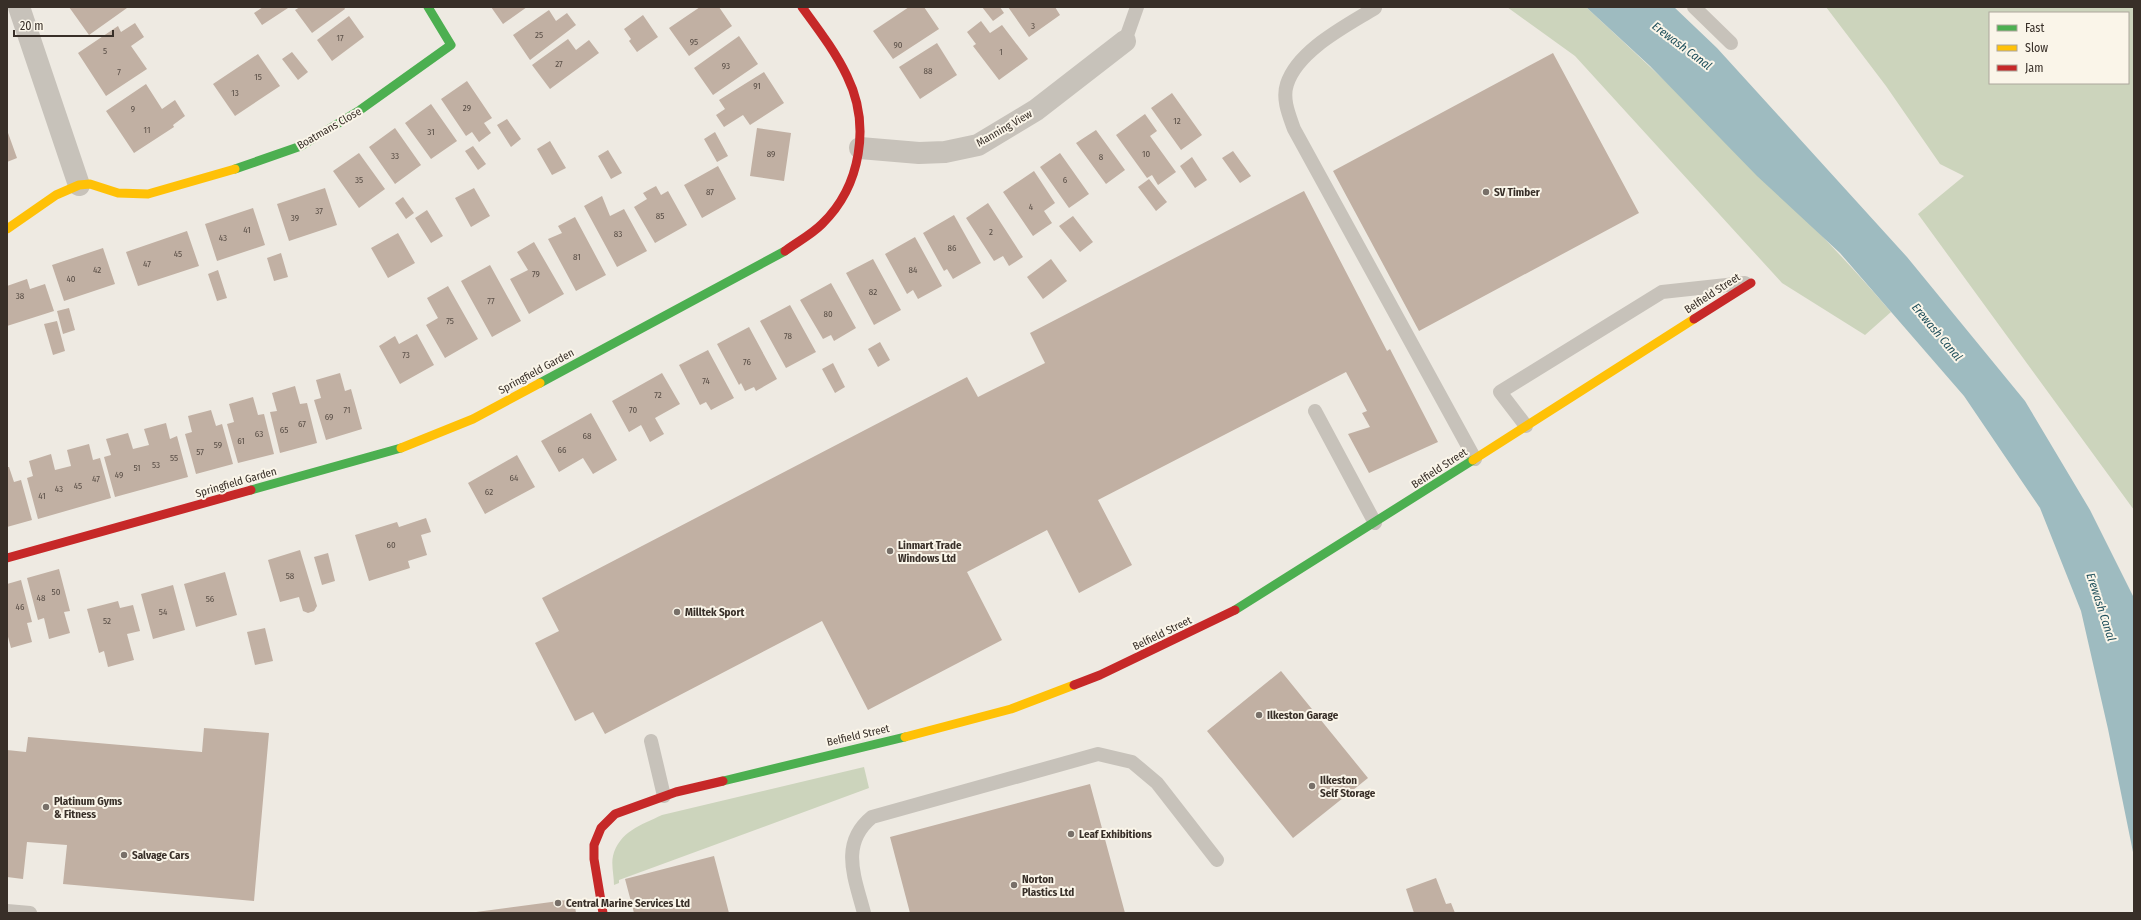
<svg xmlns="http://www.w3.org/2000/svg" width="2141" height="920" font-family="'Fira Sans Condensed',sans-serif">
	<style>
		.green { fill: #ccd4bc; fill-rule: evenodd }
		.water { fill: #9ebbc0 }
		.building { fill: #c1b0a3 }
		.lines { fill: none; stroke-linecap: round; stroke-linejoin: round }
		.lane { stroke: #c7c2ba; stroke-width: 14 }
		.street { stroke: #c7c2ba; stroke-width: 22 }
		.fast { stroke: #4caf50; stroke-width: 9 }
		.slow { stroke: #ffc107; stroke-width: 9 }
		.jam { stroke: #c62828; stroke-width: 9 }
		.poi-dot { fill: #787069; stroke: #faf5e9; stroke-width: 1.5 }
		.labels { text-anchor: middle; stroke-width: 4; stroke-linejoin: round; paint-order: stroke }
		.number-label { font-size: 9px; fill: #5a4f47 }
		.street-label { font-size: 11px; fill: #382f28; stroke: #faf5e9 }
		.poi-label { font-size: 11px; font-weight: bold; fill: #382f28; stroke: #faf5e9; text-anchor: start }
		.water-label { font-size: 12px; font-style: italic; fill: #1d4e5a; stroke: #faf5e9 }
	</style>
	<rect width="100%" height="100%" fill="#eeeae2"/>
	<!-- green -->
	<path class="green" d="M1507,7H1586C1691,105 1797,203 1891,312L1865,335L1782,283L1575,56Z
		M1826,7H2134V510L1918,214L1964,176L1940,164L1886,86ZM1990,13H2128V83H1990Z
		M864,767L869,788L619,880V883L614,885C614,876 611,864 613,856C619,832 641,825 662,815Z"/>
	<!-- water -->
	<path class="water" d="M1586,7H1674L1717,48L1907,257L2025,401L2090,510L2134,598V857L2108,729L2081,611L2040,508L1964,396L1840,253L1757,176L1650,66Z"/>
	<!-- building -->
	<path class="building" d="M69,7H126L127,8L89,35Z
		M263,7H287L288,8L262,25L254,13Z
		M300,7H344L345,9L312,33L295,10Z
		M491,7H527L503,24Z
		M700,7H719L732,26L689,56L669,28Z
		M909,7H924L939,29L893,59L873,31Z
		M982,7H1000L1004,13L993,21Z
		M1008,7H1055L1060,15L1029,37Z
		M549,10L556,21L567,13L576,25L530,60L513,35Z
		M643,15L658,37L637,52L629,41L631,39L624,29Z
		M349,16L364,37L332,61L317,40Z
		M981,21L990,33L1002,25L1028,59L999,80L973,46L976,44L967,32Z
		M135,23L144,37L131,46L147,69L106,96L78,53L118,26L121,32Z
		M739,36L758,64L713,95L694,68Z
		M568,39L576,50L589,40L599,53L550,89L532,65Z
		M937,43L957,75L920,99L899,67Z
		M292,52L308,72L298,80L282,59Z
		M1553,53L1639,213L1419,331L1333,171Z
		M258,54L280,86L235,116L213,84Z
		M764,72L784,103L750,125L743,115L724,127L716,115L725,109L719,100Z
		M467,81L492,118L484,123L491,133L479,142L472,132L466,136L441,99Z
		M146,84L162,109L175,100L185,116L173,125L174,127L134,153L106,111Z
		M1172,93L1202,135L1181,150L1151,108Z
		M431,104L457,141L431,159L405,123Z
		M1145,114L1157,131L1150,136L1176,172L1158,185L1152,175L1147,178L1116,135Z
		M507,119L521,139L511,147L497,125Z
		M395,128L421,165L395,184L369,147Z
		M757,128L791,133L784,181L750,176Z
		M7,130L17,158L7,162Z
		M1096,130L1125,170L1106,184L1076,143Z
		M715,132L728,156L717,162L704,139Z
		M550,141L566,168L552,175L537,149Z
		M473,146L486,164L478,170L465,151Z
		M608,150L622,173L611,179L598,156Z
		M1233,151L1251,176L1240,183L1222,158Z
		M359,153L385,189L359,208L333,171Z
		M1060,153L1089,194L1069,208L1040,167Z
		M1192,157L1207,180L1195,188L1180,166Z
		M718,166L736,199L702,218L684,185Z
		M1034,171L1055,203L1044,211L1052,223L1033,236L1003,192Z
		M1149,179L1167,202L1156,211L1138,187Z
		M656,186L661,195L668,191L687,225L655,243L634,207L647,199L643,193Z
		M325,188L337,225L289,241L277,204Z
		M474,188L490,216L471,227L455,198Z
		M1304,191L1387,351L1390,349L1438,442L1369,473L1348,434L1370,427L1362,413L1367,411L1346,372L1098,500L1132,565L1079,593L1047,530L967,572L1002,640L868,710L822,621L605,734L593,712L575,721L535,643L559,631L542,598L967,377L978,397L1045,363L1030,333Z
		M602,196L610,216L624,209L647,251L617,267L584,206Z
		M403,197L414,213L406,219L395,203Z
		M988,203L1023,257L1009,266L1003,256L994,261L966,218Z
		M253,208L265,245L217,261L205,224Z
		M427,210L443,236L431,243L415,218Z
		M954,215L981,263L953,279L947,269L944,271L923,233Z
		M1073,216L1093,242L1080,252L1059,226Z
		M575,217L606,275L576,291L548,239L562,233L558,226Z
		M187,231L199,266L138,286L126,252Z
		M398,233L415,263L388,278L371,248Z
		M915,237L942,286L918,299L913,290L907,294L885,254Z
		M534,242L564,294L529,314L510,279L528,270L517,252Z
		M103,248L115,284L64,301L52,265Z
		M281,253L288,277L274,281L267,258Z
		M873,259L901,310L874,325L846,273Z
		M1051,259L1067,281L1043,299L1027,277Z
		M490,265L521,321L492,337L461,281Z
		M218,270L227,298L217,301L208,274Z
		M27,279L30,289L45,284L54,311L7,326V286Z
		M831,283L856,328L834,341L831,335L823,339L800,300Z
		M448,286L478,339L445,358L426,325L438,318L427,298Z
		M790,305L816,352L786,368L760,321Z
		M69,308L75,330L63,334L57,311Z
		M57,321L65,351L53,355L44,324Z
		M749,327L777,379L756,391L754,387L745,391L741,383L739,385L717,344Z
		M417,334L434,365L400,384L379,346L395,336L399,344Z
		M880,342L890,360L878,367L868,349Z
		M708,350L734,398L711,410L706,402L700,405L679,365Z
		M833,363L845,387L835,393L822,369Z
		M340,373L345,391L351,389L362,429L326,440L314,400L321,398L316,380Z
		M662,373L680,404L655,418L664,434L650,442L641,425L629,432L612,401Z
		M295,386L300,404L307,403L317,443L280,453L270,412L277,411L272,393Z
		M253,397L258,415L264,414L274,454L238,463L227,424L234,422L229,404Z
		M211,410L216,426L222,424L233,464L196,474L185,434L192,432L188,416Z
		M591,413L617,460L593,474L583,458L559,472L541,441Z
		M166,423L170,439L177,436L188,477L115,497L104,457L111,455L106,439L128,433L133,449L149,445L144,429Z
		M89,444L93,460L100,458L111,498L38,519L27,478L33,476L29,461L51,454L55,470L71,466L67,450Z
		M517,455L535,487L485,514L468,483Z
		M7,467H9L14,482L21,480L32,520L7,527Z
		M426,518L431,532L421,535L427,555L408,561L410,568L369,581L355,535L397,522L399,527Z
		M300,550L317,606L314,611L308,613L303,611L299,597L280,602L268,560Z
		M328,553L335,581L322,585L314,557Z
		M59,569L70,611L64,612L70,633L49,639L44,618L38,620L27,578Z
		M225,572L237,615L196,627L184,584Z
		M21,580L32,622L27,623L32,642L11,648L7,633V584Z
		M173,585L185,630L153,639L141,594Z
		M118,601L120,608L133,605L140,631L127,634L134,660L108,667L104,651L99,653L87,609Z
		M265,628L273,661L255,665L247,632Z
		M1281,671L1368,778L1293,838L1207,731Z
		M204,728L269,733L254,901L63,884L67,845L27,842L23,879L7,877V750L26,752L28,737L202,752Z
		M1090,784L1125,913H910L890,837Z
		M714,856L729,913H634L625,879Z
		M1436,878L1446,904L1451,903L1455,913H1414L1406,889Z
		M574,899L576,913H476V912Z"/>
	<g class="lines">
		<!-- lane -->
		<path class="lane" d="M1694,7L1731,43
			M1375,8C1346,26 1298,50 1287,84C1282,99 1289,115 1294,129L1475,459
			M1125,41L1137,7
			M1315,411L1375,523
			M1526,426L1500,392L1662,292L1745,283
			M651,741L664,796
			M7,911L30,913
			M864,913C855,878 839,844 872,817L1098,754L1132,762L1157,783L1217,860"/>
		<!-- street -->
		<path class="street" d="M19,7L79,185
			M860,148L919,153L945,152L978,145L1036,110L1125,41"/>
		<!-- fast -->
		<path class="fast" d="M235,169L301,146L360,110L451,45L428,7
			M540,383L785,251
			M251,490L401,448
			M1235,610L1473,460
			M723,781L905,737"/>
		<!-- slow -->
		<path class="slow" d="M7,229L56,195L79,185L90,184L118,193L148,194L235,169
			M401,448L473,419L540,383
			M1473,460L1694,319
			M905,737L1011,709L1074,685"/>
		<!-- jam -->
		<path class="jam" d="M785,251C797,242 811,235 822,224C861,186 871,125 847,76C835,51 818,29 802,7
			M1694,319L1751,283
			M7,558L251,490
			M1074,685L1100,675L1235,610
			M603,913L594,859V845L601,828L615,814L676,792L723,781"/>
	</g>
	<!-- markers -->
	<g class="poi-dot">
		<circle cx="1486" cy="192" r="4"/>
		<circle cx="890" cy="551" r="4"/>
		<circle cx="677" cy="612" r="4"/>
		<circle cx="1259" cy="715" r="4"/>
		<circle cx="1312" cy="786" r="4"/>
		<circle cx="46" cy="807" r="4"/>
		<circle cx="1071" cy="834" r="4"/>
		<circle cx="124" cy="855" r="4"/>
		<circle cx="1014" cy="885" r="4"/>
		<circle cx="558" cy="903" r="4"/>
	</g>
	<g class="labels">
		<!-- number labels -->
		<g class="number-label">
			<text x="1033" y="29">3</text>
			<text x="539" y="38">25</text>
			<text x="340" y="41">17</text>
			<text x="694" y="45">95</text>
			<text x="898" y="48">90</text>
			<text x="105" y="54">5</text>
			<text x="1001" y="55">1</text>
			<text x="559" y="67">27</text>
			<text x="726" y="69">93</text>
			<text x="928" y="74">88</text>
			<text x="119" y="75">7</text>
			<text x="258" y="80">15</text>
			<text x="757" y="89">91</text>
			<text x="235" y="96">13</text>
			<text x="467" y="111">29</text>
			<text x="133" y="112">9</text>
			<text x="1177" y="124">12</text>
			<text x="147" y="133">11</text>
			<text x="431" y="135">31</text>
			<text x="771" y="157">89</text>
			<text x="1146" y="157">10</text>
			<text x="395" y="159">33</text>
			<text x="1101" y="160">8</text>
			<text x="359" y="183">35</text>
			<text x="1065" y="183">6</text>
			<text x="710" y="195">87</text>
			<text x="1031" y="210">4</text>
			<text x="319" y="214">37</text>
			<text x="660" y="219">85</text>
			<text x="295" y="221">39</text>
			<text x="247" y="233">41</text>
			<text x="991" y="235">2</text>
			<text x="618" y="237">83</text>
			<text x="223" y="241">43</text>
			<text x="952" y="251">86</text>
			<text x="178" y="257">45</text>
			<text x="577" y="260">81</text>
			<text x="147" y="267">47</text>
			<text x="97" y="273">42</text>
			<text x="913" y="273">84</text>
			<text x="536" y="277">79</text>
			<text x="71" y="282">40</text>
			<text x="873" y="295">82</text>
			<text x="20" y="299">38</text>
			<text x="491" y="304">77</text>
			<text x="828" y="317">80</text>
			<text x="450" y="324">75</text>
			<text x="788" y="339">78</text>
			<text x="406" y="358">73</text>
			<text x="747" y="365">76</text>
			<text x="706" y="384">74</text>
			<text x="658" y="398">72</text>
			<text x="347" y="413">71</text>
			<text x="633" y="413">70</text>
			<text x="329" y="420">69</text>
			<text x="302" y="427">67</text>
			<text x="284" y="433">65</text>
			<text x="259" y="437">63</text>
			<text x="587" y="439">68</text>
			<text x="241" y="444">61</text>
			<text x="218" y="448">59</text>
			<text x="562" y="453">66</text>
			<text x="200" y="455">57</text>
			<text x="174" y="461">55</text>
			<text x="156" y="468">53</text>
			<text x="137" y="471">51</text>
			<text x="119" y="478">49</text>
			<text x="514" y="481">64</text>
			<text x="96" y="482">47</text>
			<text x="78" y="489">45</text>
			<text x="59" y="492">43</text>
			<text x="489" y="495">62</text>
			<text x="42" y="499">41</text>
			<text x="391" y="548">60</text>
			<text x="290" y="579">58</text>
			<text x="56" y="595">50</text>
			<text x="41" y="601">48</text>
			<text x="210" y="602">56</text>
			<text x="20" y="610">46</text>
			<text x="163" y="615">54</text>
			<text x="107" y="624">52</text>
		</g>
		<!-- street labels -->
		<g class="street-label">
			<text transform="translate(329 128) rotate(-30)" y="4">Boatmans Close</text>
			<text transform="translate(1004 128) rotate(-30)" y="4">Manning View</text>
			<text transform="translate(1712 293) rotate(-33)" y="4">Belfield Street</text>
			<text transform="translate(536 371) rotate(-28)" y="4">Springfield Garden</text>
			<text transform="translate(1439 468) rotate(-33)" y="4">Belfield Street</text>
			<text transform="translate(236 482) rotate(-16)" y="4">Springfield Garden</text>
			<text transform="translate(1162 633) rotate(-26)" y="4">Belfield Street</text>
			<text transform="translate(858 735) rotate(-13)" y="4">Belfield Street</text>
		</g>
		<!-- poi labels -->
		<g class="poi-label">
			<text x="1494" y="196">SV Timber</text>
			<text x="898" y="549">Linmart Trade<tspan x="898" dy="13">Windows Ltd</tspan></text>
			<text x="685" y="616">Milltek Sport</text>
			<text x="1267" y="719">Ilkeston Garage</text>
			<text x="1320" y="784">Ilkeston<tspan x="1320" dy="13">Self Storage</tspan></text>
			<text x="54" y="805">Platinum Gyms<tspan x="54" dy="13">&amp; Fitness</tspan></text>
			<text x="1079" y="838">Leaf Exhibitions</text>
			<text x="132" y="859">Salvage Cars</text>
			<text x="1022" y="883">Norton<tspan x="1022" dy="13">Plastics Ltd</tspan></text>
			<text x="566" y="907">Central Marine Services Ltd</text>
		</g>
		<!-- water labels -->
		<g class="water-label">
			<text transform="translate(1682 46) rotate(37)" y="4">Erewash Canal</text>
			<text transform="translate(1937 332) rotate(50)" y="4">Erewash Canal</text>
			<text transform="translate(2101 607) rotate(72)" y="4">Erewash Canal</text>
		</g>
	</g>
	<!-- border -->
	<rect width="2141" height="920" fill="none" stroke="#382f28" stroke-width="16"/>
	<!-- legend -->
	<rect x="1989" y="12" width="140" height="72" fill="#faf5e9" stroke="#aca69c"/>
	<rect x="1997" y="25" width="20" height="6" fill="#4caf50" stroke="#aca69c"/>
	<text x="2025" y="32" font-size="12" fill="#382f28">Fast</text>
	<rect x="1997" y="45" width="20" height="6" fill="#ffc107" stroke="#aca69c"/>
	<text x="2025" y="52" font-size="12" fill="#382f28">Slow</text>
	<rect x="1997" y="65" width="20" height="6" fill="#c62828" stroke="#aca69c"/>
	<text x="2025" y="72" font-size="12" fill="#382f28">Jam</text>
	<!-- scale -->
	<path d="M14 30v6h99v-6" fill="none" stroke="#382f28" stroke-width="2"/>
	<text x="20" y="30" font-size="12" fill="#382f28" stroke="#faf5e9" stroke-width="3" paint-order="stroke">20 m</text>
</svg>
